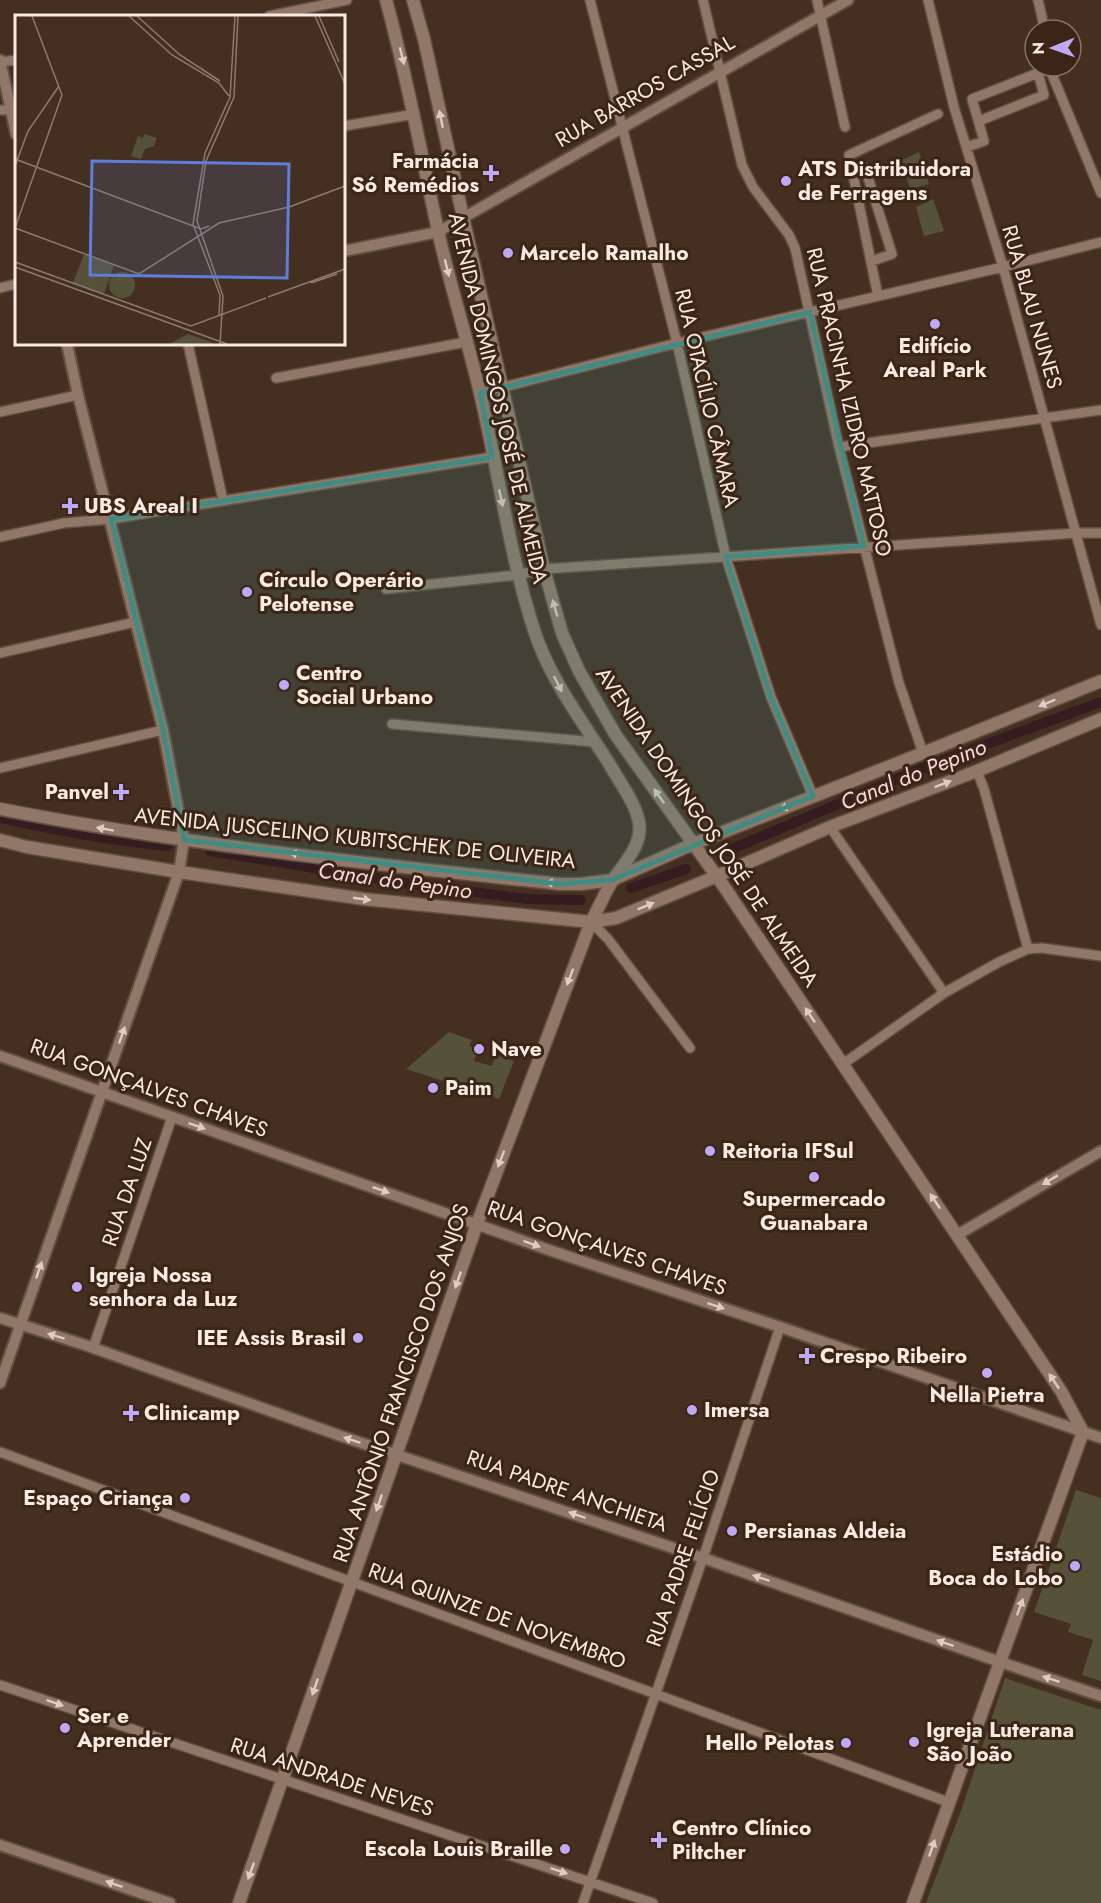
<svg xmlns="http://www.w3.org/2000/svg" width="1101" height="1903" font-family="Jost,sans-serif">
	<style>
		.green { fill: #565239 }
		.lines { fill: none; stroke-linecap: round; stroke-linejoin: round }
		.canal { stroke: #351c21; stroke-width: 10 }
		.minor-casing { stroke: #604e41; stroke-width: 12 }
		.tertiary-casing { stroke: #604e41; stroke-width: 14 }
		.secondary-casing { stroke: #604e41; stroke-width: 15 }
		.minor { stroke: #907767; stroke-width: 9 }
		.tertiary { stroke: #907767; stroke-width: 10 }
		.secondary { stroke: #907767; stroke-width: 12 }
		.oneway { fill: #decdc2 }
		.marked { fill: #3e8d85; fill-opacity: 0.2; stroke: #3e8d85; stroke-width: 4.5; stroke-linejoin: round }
		.poi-dot { fill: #bfa9f4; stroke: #3a2517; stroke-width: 2 }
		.labels { text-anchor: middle; stroke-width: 6; stroke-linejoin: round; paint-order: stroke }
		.street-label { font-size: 21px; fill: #f8eae1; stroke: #3a2517 }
		.poi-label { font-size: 21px; font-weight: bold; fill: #f8eae1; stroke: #3a2517; text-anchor: start }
		.water-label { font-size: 22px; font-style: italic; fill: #fdd7dd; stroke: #3a2517 }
		.inset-road { fill: none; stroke: #8d7a6e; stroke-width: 1.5 }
		.view { fill: #5f7ddb; fill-opacity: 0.15; stroke: #5f7ddb; stroke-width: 3 }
		.inset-edge { fill: none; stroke: #f8eae1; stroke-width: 3 }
	</style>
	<rect width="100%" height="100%" fill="#452f21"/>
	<!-- green -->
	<path class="green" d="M919,152L929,184L910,189L902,160Z
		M933,199L944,231L924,236L916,207Z
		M449,1032L472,1040L469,1046L478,1049L474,1061L492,1066L496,1055L514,1061L499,1099L406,1069Z
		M1076,1490L1101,1498V1681L1082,1675L1093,1640L1068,1632L1071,1624L1034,1612Z
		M1005,1678L1101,1710V1903H926L962,1808Z"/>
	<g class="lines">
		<!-- canal -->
		<path class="canal" d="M0,818C56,830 111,841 168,846
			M210,851L418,885L527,899L581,900
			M727,851L928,766L1101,702
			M631,888L686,869"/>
		<!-- minor casing -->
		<g class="minor-casing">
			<path id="minor" d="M590,0L677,343L726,557L771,697L813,796
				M703,0L742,165L753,187L789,235L795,248L839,447L899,683L923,753
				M817,0L845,127
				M928,0L954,107L1003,267L1101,625
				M1038,0L1045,30
				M269,16L347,0
				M0,62L16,60
				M1049,67L1101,193
				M0,110H10
				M344,126L415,114
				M967,147L984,141L972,99L1038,73L1044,95L979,121
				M852,173L865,168L892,254L872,261
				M0,288L16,284
				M878,296L849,155L938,114
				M188,344L223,500
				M276,378L466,342
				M480,393L677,343L1003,267L1101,242
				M0,412L78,395
				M839,447L1101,410
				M0,537L64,523L111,519L492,457
				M386,589L517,575L544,569L1077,533H1101
				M0,653L135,622
				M392,724L595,742
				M0,768L163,730
				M977,771L984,789L1028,949
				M830,827L944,993
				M591,922L608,939L690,1048
				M843,1064L944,993L999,962L1028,949L1042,948L1101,956
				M93,1348L172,1117
				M0,1452L948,1802
				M0,1685L653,1903
				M583,1903L703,1558L780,1327"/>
		</g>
		<!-- tertiary casing -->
		<g class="tertiary-casing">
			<path id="tertiary" d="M0,60L16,134
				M344,251L438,232L848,0
				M0,1056L552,1251L780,1327L1101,1438
				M957,1235L1101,1151
				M0,1318L85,1345L341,1436L703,1558L1000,1662L1101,1696
				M0,1383L179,872L184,840L163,730L78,395L67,344
				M0,1845L170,1903"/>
		</g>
		<!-- secondary casing -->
		<g class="secondary-casing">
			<path id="secondary" d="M413,0L424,39L463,217L544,569L562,633L579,671L615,734L725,888L1061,1391L1083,1432L913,1903
				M0,809C185,845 373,864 560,884H581L612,880L693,844L923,753L1101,681
				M0,840L27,847L179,872L364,899L591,922L616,918L717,876L830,827L977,771L1101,719
				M239,1903L477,1224L591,922C598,909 604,895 611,883C623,864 643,846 639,822C635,802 620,783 610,765C583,722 551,681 535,633C509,554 499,473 480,393C467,338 450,285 438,231C421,153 407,76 386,0"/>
		</g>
		<!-- minor -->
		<use href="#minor" class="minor"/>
		<!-- tertiary -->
		<use href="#tertiary" class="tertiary"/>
		<!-- secondary -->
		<use href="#secondary" class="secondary"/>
	</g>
	<!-- one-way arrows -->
	<defs><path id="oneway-solid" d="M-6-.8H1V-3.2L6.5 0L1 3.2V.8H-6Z" transform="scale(1.5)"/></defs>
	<g class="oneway">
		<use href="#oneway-solid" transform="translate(402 56) rotate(76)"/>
		<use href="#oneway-solid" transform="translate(441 119) rotate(-102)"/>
		<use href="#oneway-solid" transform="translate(447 268) rotate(76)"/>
		<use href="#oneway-solid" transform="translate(501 498) rotate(78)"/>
		<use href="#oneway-solid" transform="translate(555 608) rotate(-106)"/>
		<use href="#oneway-solid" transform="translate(558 684) rotate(63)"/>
		<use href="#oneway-solid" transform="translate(1047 703) rotate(158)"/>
		<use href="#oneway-solid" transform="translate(943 784) rotate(-21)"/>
		<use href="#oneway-solid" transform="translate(659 796) rotate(-125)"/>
		<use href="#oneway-solid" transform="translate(788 806) rotate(158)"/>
		<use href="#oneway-solid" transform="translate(105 829) rotate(-170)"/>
		<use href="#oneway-solid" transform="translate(298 854) rotate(-173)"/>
		<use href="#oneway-solid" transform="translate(554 883) rotate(-175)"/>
		<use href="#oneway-solid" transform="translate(362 899) rotate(8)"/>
		<use href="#oneway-solid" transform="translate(646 906) rotate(-22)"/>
		<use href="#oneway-solid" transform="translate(570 977) rotate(111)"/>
		<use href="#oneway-solid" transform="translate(810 1015) rotate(-124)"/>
		<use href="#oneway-solid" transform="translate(122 1035) rotate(-71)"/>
		<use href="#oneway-solid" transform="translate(197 1126) rotate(19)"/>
		<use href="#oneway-solid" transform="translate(501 1159) rotate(111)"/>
		<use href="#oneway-solid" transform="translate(1050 1180) rotate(149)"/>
		<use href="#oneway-solid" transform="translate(381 1190) rotate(19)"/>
		<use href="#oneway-solid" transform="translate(935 1201) rotate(-124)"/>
		<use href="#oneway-solid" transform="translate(532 1244) rotate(20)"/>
		<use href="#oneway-solid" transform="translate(39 1270) rotate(-71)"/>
		<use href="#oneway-solid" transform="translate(458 1280) rotate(109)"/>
		<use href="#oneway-solid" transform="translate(716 1306) rotate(18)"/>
		<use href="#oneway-solid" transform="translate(56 1336) rotate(-163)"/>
		<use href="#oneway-solid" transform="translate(1054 1381) rotate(-124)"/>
		<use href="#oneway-solid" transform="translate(352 1440) rotate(-162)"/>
		<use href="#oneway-solid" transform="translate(379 1503) rotate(109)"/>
		<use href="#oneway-solid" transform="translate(577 1515) rotate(-161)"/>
		<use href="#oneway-solid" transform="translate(761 1578) rotate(-161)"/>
		<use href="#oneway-solid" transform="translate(1020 1607) rotate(-70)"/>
		<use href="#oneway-solid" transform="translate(945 1643) rotate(-161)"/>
		<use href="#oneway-solid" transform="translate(1051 1679) rotate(-162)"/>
		<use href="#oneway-solid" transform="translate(315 1687) rotate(109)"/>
		<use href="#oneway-solid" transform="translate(55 1703) rotate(19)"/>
		<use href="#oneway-solid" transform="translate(932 1848) rotate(-71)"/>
		<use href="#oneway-solid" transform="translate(251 1871) rotate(110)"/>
		<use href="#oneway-solid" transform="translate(559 1871) rotate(18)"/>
		<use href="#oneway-solid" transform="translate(114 1884) rotate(-161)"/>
	</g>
	<!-- marked area -->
	<path class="marked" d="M810,312L864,546L726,557L771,697L813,796L612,880L560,884L184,840L163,730L111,519L492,457L480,393Z"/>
	<!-- markers -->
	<g class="poi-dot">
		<path d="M488 164h6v6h6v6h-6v6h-6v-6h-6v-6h6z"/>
		<circle cx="786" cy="181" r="6"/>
		<circle cx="508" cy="253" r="6"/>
		<circle cx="935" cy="324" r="6"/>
		<path d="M67 497h6v6h6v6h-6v6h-6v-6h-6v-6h6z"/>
		<circle cx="247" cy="592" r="6"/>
		<circle cx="284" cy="685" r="6"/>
		<path d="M118 783h6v6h6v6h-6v6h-6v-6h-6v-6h6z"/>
		<circle cx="479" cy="1049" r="6"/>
		<circle cx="433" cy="1088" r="6"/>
		<circle cx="710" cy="1151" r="6"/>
		<circle cx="814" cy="1177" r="6"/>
		<circle cx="77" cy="1287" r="6"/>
		<circle cx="358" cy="1338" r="6"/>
		<path d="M804 1347h6v6h6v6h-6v6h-6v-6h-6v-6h6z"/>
		<circle cx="987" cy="1373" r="6"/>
		<circle cx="692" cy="1410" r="6"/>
		<path d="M128 1404h6v6h6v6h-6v6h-6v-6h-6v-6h6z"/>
		<circle cx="185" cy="1498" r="6"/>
		<circle cx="732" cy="1531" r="6"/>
		<circle cx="1075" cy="1566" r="6"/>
		<circle cx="65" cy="1728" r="6"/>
		<circle cx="914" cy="1742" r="6"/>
		<circle cx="846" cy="1743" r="6"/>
		<path d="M656 1831h6v6h6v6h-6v6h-6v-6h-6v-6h6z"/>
		<circle cx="565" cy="1849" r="6"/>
	</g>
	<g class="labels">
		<!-- street labels -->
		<g class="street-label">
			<text transform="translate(645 91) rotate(-30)" y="7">RUA BARROS CASSAL</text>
			<text transform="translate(1032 307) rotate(74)" y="7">RUA BLAU NUNES</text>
			<text transform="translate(498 398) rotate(77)" y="7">AVENIDA DOMINGOS JOSÉ DE ALMEIDA</text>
			<text transform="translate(707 398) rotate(77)" y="7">RUA OTACÍLIO CÂMARA</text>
			<text transform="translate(849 402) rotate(77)" y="7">RUA PRACINHA IZIDRO MATTOSO</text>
			<text transform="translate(707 827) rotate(56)" y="7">AVENIDA DOMINGOS JOSÉ DE ALMEIDA</text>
			<text transform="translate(355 838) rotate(6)" y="7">AVENIDA JUSCELINO KUBITSCHEK DE OLIVEIRA</text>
			<text transform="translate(149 1088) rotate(20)" y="7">RUA GONÇALVES CHAVES</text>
			<text transform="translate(127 1192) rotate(-71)" y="7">RUA DA LUZ</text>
			<text transform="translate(607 1248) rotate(19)" y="7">RUA GONÇALVES CHAVES</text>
			<text transform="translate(401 1383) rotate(-71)" y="7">RUA ANTÔNIO FRANCISCO DOS ANJOS</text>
			<text transform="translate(567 1491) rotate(19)" y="7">RUA PADRE ANCHIETA</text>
			<text transform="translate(683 1558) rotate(-71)" y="7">RUA PADRE FELÍCIO</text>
			<text transform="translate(497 1616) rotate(20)" y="7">RUA QUINZE DE NOVEMBRO</text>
			<text transform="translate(332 1777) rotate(18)" y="7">RUA ANDRADE NEVES</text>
		</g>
		<!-- poi labels -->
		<g class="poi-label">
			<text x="479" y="168" text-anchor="end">Farmácia<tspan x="479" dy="24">Só Remédios</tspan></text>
			<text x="798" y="176">ATS Distribuidora<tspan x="798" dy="24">de Ferragens</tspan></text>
			<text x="520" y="260">Marcelo Ramalho</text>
			<text x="935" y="353" text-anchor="middle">Edifício<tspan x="935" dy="24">Areal Park</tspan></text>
			<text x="84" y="513">UBS Areal I</text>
			<text x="259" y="587">Círculo Operário<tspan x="259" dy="24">Pelotense</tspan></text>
			<text x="296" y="680">Centro<tspan x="296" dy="24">Social Urbano</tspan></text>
			<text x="109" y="799" text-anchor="end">Panvel</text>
			<text x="491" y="1056">Nave</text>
			<text x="445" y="1095">Paim</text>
			<text x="722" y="1158">Reitoria IFSul</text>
			<text x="814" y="1206" text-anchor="middle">Supermercado<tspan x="814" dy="24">Guanabara</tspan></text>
			<text x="89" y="1282">Igreja Nossa<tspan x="89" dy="24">senhora da Luz</tspan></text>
			<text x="346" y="1345" text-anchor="end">IEE Assis Brasil</text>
			<text x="820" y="1363">Crespo Ribeiro</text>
			<text x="987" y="1402" text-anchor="middle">Nella Pietra</text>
			<text x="704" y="1417">Imersa</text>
			<text x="144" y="1420">Clinicamp</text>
			<text x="173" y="1505" text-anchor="end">Espaço Criança</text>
			<text x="744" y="1538">Persianas Aldeia</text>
			<text x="1063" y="1561" text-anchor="end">Estádio<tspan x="1063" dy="24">Boca do Lobo</tspan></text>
			<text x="77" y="1723">Ser e<tspan x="77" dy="24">Aprender</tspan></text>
			<text x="926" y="1737">Igreja Luterana<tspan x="926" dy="24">São João</tspan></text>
			<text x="834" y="1750" text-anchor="end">Hello Pelotas</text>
			<text x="672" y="1835">Centro Clínico<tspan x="672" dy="24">Piltcher</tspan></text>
			<text x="553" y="1856" text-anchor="end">Escola Louis Braille</text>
		</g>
		<!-- water labels -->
		<g class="water-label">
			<text transform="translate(913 774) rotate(-22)" y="8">Canal do Pepino</text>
			<text transform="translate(395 880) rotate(8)" y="8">Canal do Pepino</text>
		</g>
	</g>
	<!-- overview -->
	<g transform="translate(15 15)">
		<rect width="330" height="330" fill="#452f21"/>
		<path d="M129,119L142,123L139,131L130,134L126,144L116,141L123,121L128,123ZM69,239L99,250L89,279L58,268ZM94 270a13 13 0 1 1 26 0a13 13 0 1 1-26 0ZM173,319L196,327L197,329H154Z" fill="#565239"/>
		<path class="inset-road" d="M114,1L157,40L204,68L214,81M122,1L165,40L205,66M300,1L330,69M304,1L324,47M0,144L186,214L194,211M0,151L13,116L44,71M0,213L124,259L204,208L274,192L330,171M0,213L47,80L17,1M0,247L176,311L251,283M0,252L212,329M296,268L322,259M253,282L330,254M204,301L205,280L178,209L190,138L215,82L220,1M205,329L208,281L182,206L191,146L219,82L223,1"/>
		<path class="view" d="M77,146L274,149L272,263L75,260Z"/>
		<rect width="330" height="330" class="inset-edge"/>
	</g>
	<!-- north arrow -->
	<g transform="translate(1053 48) rotate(269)"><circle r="28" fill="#3a2517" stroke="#867468" stroke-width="1.5"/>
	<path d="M0-4.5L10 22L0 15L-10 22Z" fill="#bfa9f4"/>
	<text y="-9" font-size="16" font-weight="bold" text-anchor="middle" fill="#f8eae1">N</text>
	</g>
</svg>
